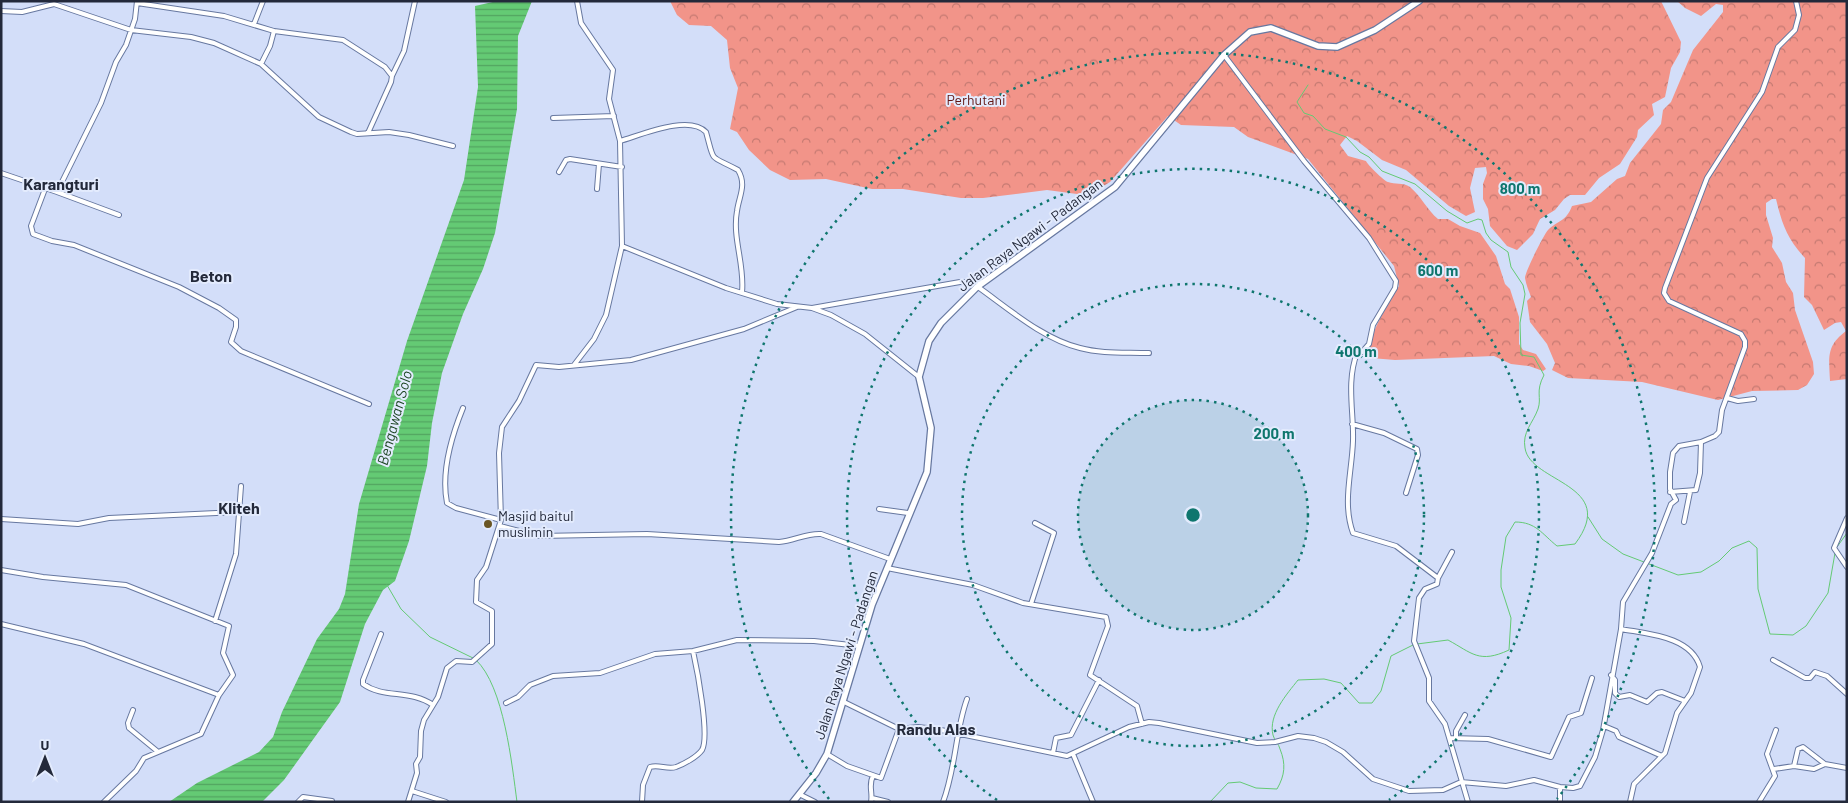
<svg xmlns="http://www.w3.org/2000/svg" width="1848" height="803" font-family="Barlow,sans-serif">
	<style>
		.forest { fill: url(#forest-crowns) }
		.water { fill: url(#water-rules) }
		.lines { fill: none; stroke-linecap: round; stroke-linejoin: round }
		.stream { stroke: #64ca74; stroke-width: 1 }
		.minor-casing { stroke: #6778a0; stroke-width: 6 }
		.highway-casing { stroke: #6778a0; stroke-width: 8 }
		.minor { stroke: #fff; stroke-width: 4 }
		.highway { stroke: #fff; stroke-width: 5.5 }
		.ring { fill: none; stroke: #0f766e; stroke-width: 2.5; stroke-dasharray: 2.5 5 }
		.poi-dot { fill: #6a5624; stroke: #e3ebfd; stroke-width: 2 }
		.labels { text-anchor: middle; stroke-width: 4; stroke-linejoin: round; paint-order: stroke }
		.park-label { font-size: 14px; fill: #611411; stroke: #e3ebfd }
		.street-label { font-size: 14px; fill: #23293a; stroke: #e3ebfd }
		.poi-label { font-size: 14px; fill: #23293a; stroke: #e3ebfd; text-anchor: start }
		.water-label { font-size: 15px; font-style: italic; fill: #1f4725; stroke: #e3ebfd }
		.quarter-label { font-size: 16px; font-weight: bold; fill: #23293a; stroke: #e3ebfd }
		.centre { fill: #0f766e; stroke: #e3ebfd; stroke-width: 2.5 }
		.ring-label { font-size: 15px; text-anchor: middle; font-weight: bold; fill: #0f766e; stroke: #e3ebfd; stroke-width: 4; stroke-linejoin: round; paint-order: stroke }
	</style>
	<defs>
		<pattern id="forest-crowns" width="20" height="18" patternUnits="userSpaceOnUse" patternTransform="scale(1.25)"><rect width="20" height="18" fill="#f29489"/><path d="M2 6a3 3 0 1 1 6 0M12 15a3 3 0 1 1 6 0" fill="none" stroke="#c47971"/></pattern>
		<pattern id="water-rules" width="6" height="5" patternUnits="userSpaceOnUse" patternTransform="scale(1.25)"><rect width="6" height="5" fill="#64ca74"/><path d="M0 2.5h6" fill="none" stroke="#52a460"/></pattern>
	</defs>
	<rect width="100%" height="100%" fill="#d3def9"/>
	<!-- forest -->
	<path class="forest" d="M670,1H1661L1681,42L1680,52L1671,68L1665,97L1652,104L1654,115L1638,130L1637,137L1620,164L1599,178L1585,195H1570L1564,199L1555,210L1540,219L1533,234L1517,250L1507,246L1490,226L1488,209L1483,199V184L1487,173L1486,167L1475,168L1470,188L1475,212L1466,216L1449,206L1406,170L1382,160L1357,141L1347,136L1340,145L1348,156L1366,161C1367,164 1384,181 1388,182C1395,185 1403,182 1410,187C1422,197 1427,210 1438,219H1448L1460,226L1480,233L1496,256L1505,284L1510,289L1519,317V344L1523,350L1536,354L1546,369L1543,371L1529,366L1511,364L1494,356L1395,360L1371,358C1363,342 1390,301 1399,286L1394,266L1308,159L1248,137L1234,127L1181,125L1168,116L1110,182L1092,193L1077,194L1047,190L983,198H961L903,189H872L826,179L790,180L770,170L749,150L737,132L730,129L738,88L730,68L727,40L711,26L689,25L677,15Z
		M1677,1H1847V379L1830,381C1829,357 1826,346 1846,331L1841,322L1835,323L1824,330L1812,305L1804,297L1805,258C1787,239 1782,224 1776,199H1772L1766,203V215L1773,238L1772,247L1782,263L1786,282L1793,293L1795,310L1813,362L1814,374L1807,385L1798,390L1752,391L1718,400L1642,382L1568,378L1552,370L1555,363L1547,344L1530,322L1527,301L1531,297C1529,291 1526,285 1525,278C1525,272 1543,236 1548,230C1558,220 1566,222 1572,206L1591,202L1617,179L1625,176L1630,163L1661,124L1663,110L1671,102L1693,50L1723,12V5L1716,4L1701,16L1685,8Z"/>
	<!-- water -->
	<path class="water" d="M497,1H532L518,36L517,109L495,233L483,269L463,314L442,373L432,423L427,466L409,541L395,581L383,590L365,624L340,702L284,780L262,802H169L197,783L259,752L273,737L282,712L317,639L339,609L345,594L359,504L407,341L464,180L478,87L475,6Z"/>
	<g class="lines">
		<!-- stream -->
		<path class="stream" d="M1308,85L1297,102L1304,113L1313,116L1325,129L1346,137L1360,152L1369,157L1382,171L1415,184L1447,211L1467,223L1478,219L1482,220L1486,233L1491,240L1508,252L1511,267L1523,285L1525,294L1520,323L1521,355L1534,357L1544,375C1535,392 1542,397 1538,409C1533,423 1522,432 1525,448C1530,483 1620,484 1575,544L1557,546C1542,534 1536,522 1515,522L1506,537L1501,570V587L1511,618L1509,650C1479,664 1472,653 1448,640L1417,644
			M1588,517L1602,539L1623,554L1678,575L1701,572L1719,561L1732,548L1749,541L1757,548L1758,589L1770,634L1793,635L1806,626L1828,593L1835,553
			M1837,547L1847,533
			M387,585L401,609L430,637L473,658
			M476,660C504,686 512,765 517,802
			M1210,802L1228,783L1240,782L1256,788L1277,789C1285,775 1286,764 1280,749C1279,744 1274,740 1273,735C1268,715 1287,694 1298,680L1324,679L1341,683L1359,703H1372L1381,691L1391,656L1413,645"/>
		<!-- minor casing -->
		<g class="minor-casing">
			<path id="minor" d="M137,3L224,16L274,31L270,46L261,64
				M1,11L22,12L54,4L131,30L191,37L214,43L261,64L319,117L351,132L357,134L389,132L409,135L453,146
				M254,24L263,1
				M274,31L343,40L385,67L392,76L391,82L368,133
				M1224,55L1304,161L1369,238L1396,281L1395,288L1373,325L1369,344L1362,352L1357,353C1346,382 1354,412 1353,441C1352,472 1342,503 1353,533L1396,546L1438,578L1437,584L1425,589L1419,598L1414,641L1429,678V701L1445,724L1468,802
				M392,76L404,51L415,1
				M553,118L614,116
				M620,141C641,135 689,114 706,132C715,164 708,154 738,170C747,185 739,196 737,211C732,238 745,265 742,292
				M559,172L566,160L570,159L622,167
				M1,173L57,192L101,103L116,62L126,45L135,19L137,1
				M45,189L31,226L33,234L52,241L74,245L179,287L219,308L236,320V327L231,342L241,351L369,404
				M597,189L599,164
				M57,192L119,215
				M622,246L726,288L777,304L812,308L831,315L865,334L919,377
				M978,287C1009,309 1043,339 1080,348C1102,354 1126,352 1149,353
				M812,308L960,282H984
				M574,365L594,339L606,315L622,246L620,141L609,99L613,70L581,23L577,1
				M1727,398L1738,401L1754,399
				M463,408C452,435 441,473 447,503L456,508L501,520
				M1352,424L1384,433L1417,449L1418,455L1406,493
				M1670,492L1696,490L1700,473L1701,442
				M879,509L908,513
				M1847,518L1834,548L1847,567
				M1,519L78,524L109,518L238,512
				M1684,522L1690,492
				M500,526L539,536L647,534L779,542C794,541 806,533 821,534L890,559
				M887,568L973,585L1023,603L1106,617L1108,626L1090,675L1137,706L1142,724
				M1,570L43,577L126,585L229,626L223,653L233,675L219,695L201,734L144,758L136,771L104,802
				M1438,578L1452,552
				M1031,604L1054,533L1035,523
				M215,621L236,554L241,486
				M1,624L84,644L219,695
				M1621,629C1647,634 1691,636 1700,667L1691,693L1677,713L1665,753L1634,784L1630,802
				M381,634L363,680V684C384,699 410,689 433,705
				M1773,660L1805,678H1810L1815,672L1827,676L1847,694
				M1611,675L1615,680V693L1619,697L1630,695L1647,702L1657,693L1662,692L1685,701
				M844,702L899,729L918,727L936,729L1067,756L1129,727L1149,722L1159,723L1257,743L1275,742L1298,736L1314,738L1326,742L1343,752L1373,779L1409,791L1443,790L1461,782L1506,786L1534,780L1560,787L1573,788L1580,786L1595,757L1603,730L1621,629L1623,602L1652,553L1671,504L1676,500L1670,489V472L1673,453L1679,446L1701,442L1715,436L1719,432L1722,410L1745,347V341L1741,334L1669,301L1664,293L1665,288L1707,178L1762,92L1778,47L1795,30L1799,15L1796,1
				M506,703L518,697L530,685L553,676L600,673L655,654L693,651L737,640L814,641L860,646
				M133,710L128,723L129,728L157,751
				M1604,726L1616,731L1619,737L1662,756
				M1450,738L1488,739L1551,757L1569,717L1581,713L1592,678
				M1456,738V731L1465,715
				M1053,753L1056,738L1071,735L1099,680
				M827,754L847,766L881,778L899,729
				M1073,754L1093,802
				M1794,766L1798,749L1803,747L1825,764
				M1774,769L1794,766L1814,769L1825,764L1847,768
				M412,791L446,802
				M799,794L815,802
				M872,798L888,802
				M298,802L303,797L332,801
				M408,802L417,773L416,764L420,757L421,731L424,720L438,697L447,668L456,661L472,662L492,644V611L476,602L477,580L486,567L501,520L499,453L502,427L519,401L536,365L559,367L631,360L744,329L797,307
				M642,802L643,785L650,767C659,764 667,770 676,767C684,764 697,757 702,750C710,736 697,669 693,651
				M871,802C873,792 868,785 873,776
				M943,802C956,768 955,732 967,699
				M1560,802V787
				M1759,802L1775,776L1767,754L1776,730"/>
		</g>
		<!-- highway casing -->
		<g class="highway-casing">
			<path id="highway" d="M793,802L816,773L827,754L872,605L927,472L931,428L919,377L929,341L941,323L977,287L1115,187L1224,55L1250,32L1271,28L1318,46L1337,47L1375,30L1419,1"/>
		</g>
		<!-- minor -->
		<use href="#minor" class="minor"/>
		<!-- highway -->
		<use href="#highway" class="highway"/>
	</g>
	<!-- distance rings -->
	<circle cx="1193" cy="515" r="115" fill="#0f766e" fill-opacity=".12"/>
	<g class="ring">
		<circle cx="1193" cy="515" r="115"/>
		<circle cx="1193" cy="515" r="231"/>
		<path d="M997 800A346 346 0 1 1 1389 800"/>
		<path d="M829 799A462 462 0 1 1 1557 799"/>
	</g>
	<!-- markers -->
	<circle class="poi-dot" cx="488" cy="524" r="5"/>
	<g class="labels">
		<!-- park labels -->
		<g class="park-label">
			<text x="976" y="105">Perhutani</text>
		</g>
		<!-- street labels -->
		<g class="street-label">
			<text transform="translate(1030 235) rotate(-37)" y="5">Jalan Raya Ngawi - Padangan</text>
			<text transform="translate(846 655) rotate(-72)" y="5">Jalan Raya Ngawi - Padangan</text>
		</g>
		<!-- poi labels -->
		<g class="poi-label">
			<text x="498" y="521">Masjid baitul<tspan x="498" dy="16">muslimin</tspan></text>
		</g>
		<!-- water labels -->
		<g class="water-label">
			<text transform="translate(395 418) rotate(-75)" y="5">Bengawan Solo</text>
		</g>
		<!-- quarter labels -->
		<g class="quarter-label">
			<text x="61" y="190">Karangturi</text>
			<text x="211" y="282">Beton</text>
			<text x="239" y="514">Kliteh</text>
			<text x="936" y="735">Randu Alas</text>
		</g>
	</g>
	<circle cx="1193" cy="515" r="8" class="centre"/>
	<g class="ring-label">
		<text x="1520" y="194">800 m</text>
		<text x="1438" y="276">600 m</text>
		<text x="1356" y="357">400 m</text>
		<text x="1274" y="439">200 m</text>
	</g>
	<!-- border -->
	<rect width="1848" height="803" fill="none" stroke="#23293a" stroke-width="5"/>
	<!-- north arrow -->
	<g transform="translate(45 758)" stroke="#e3ebfd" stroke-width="4" paint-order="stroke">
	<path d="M0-4L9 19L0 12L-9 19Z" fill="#23293a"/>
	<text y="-8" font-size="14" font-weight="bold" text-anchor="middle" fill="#23293a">U</text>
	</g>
</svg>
